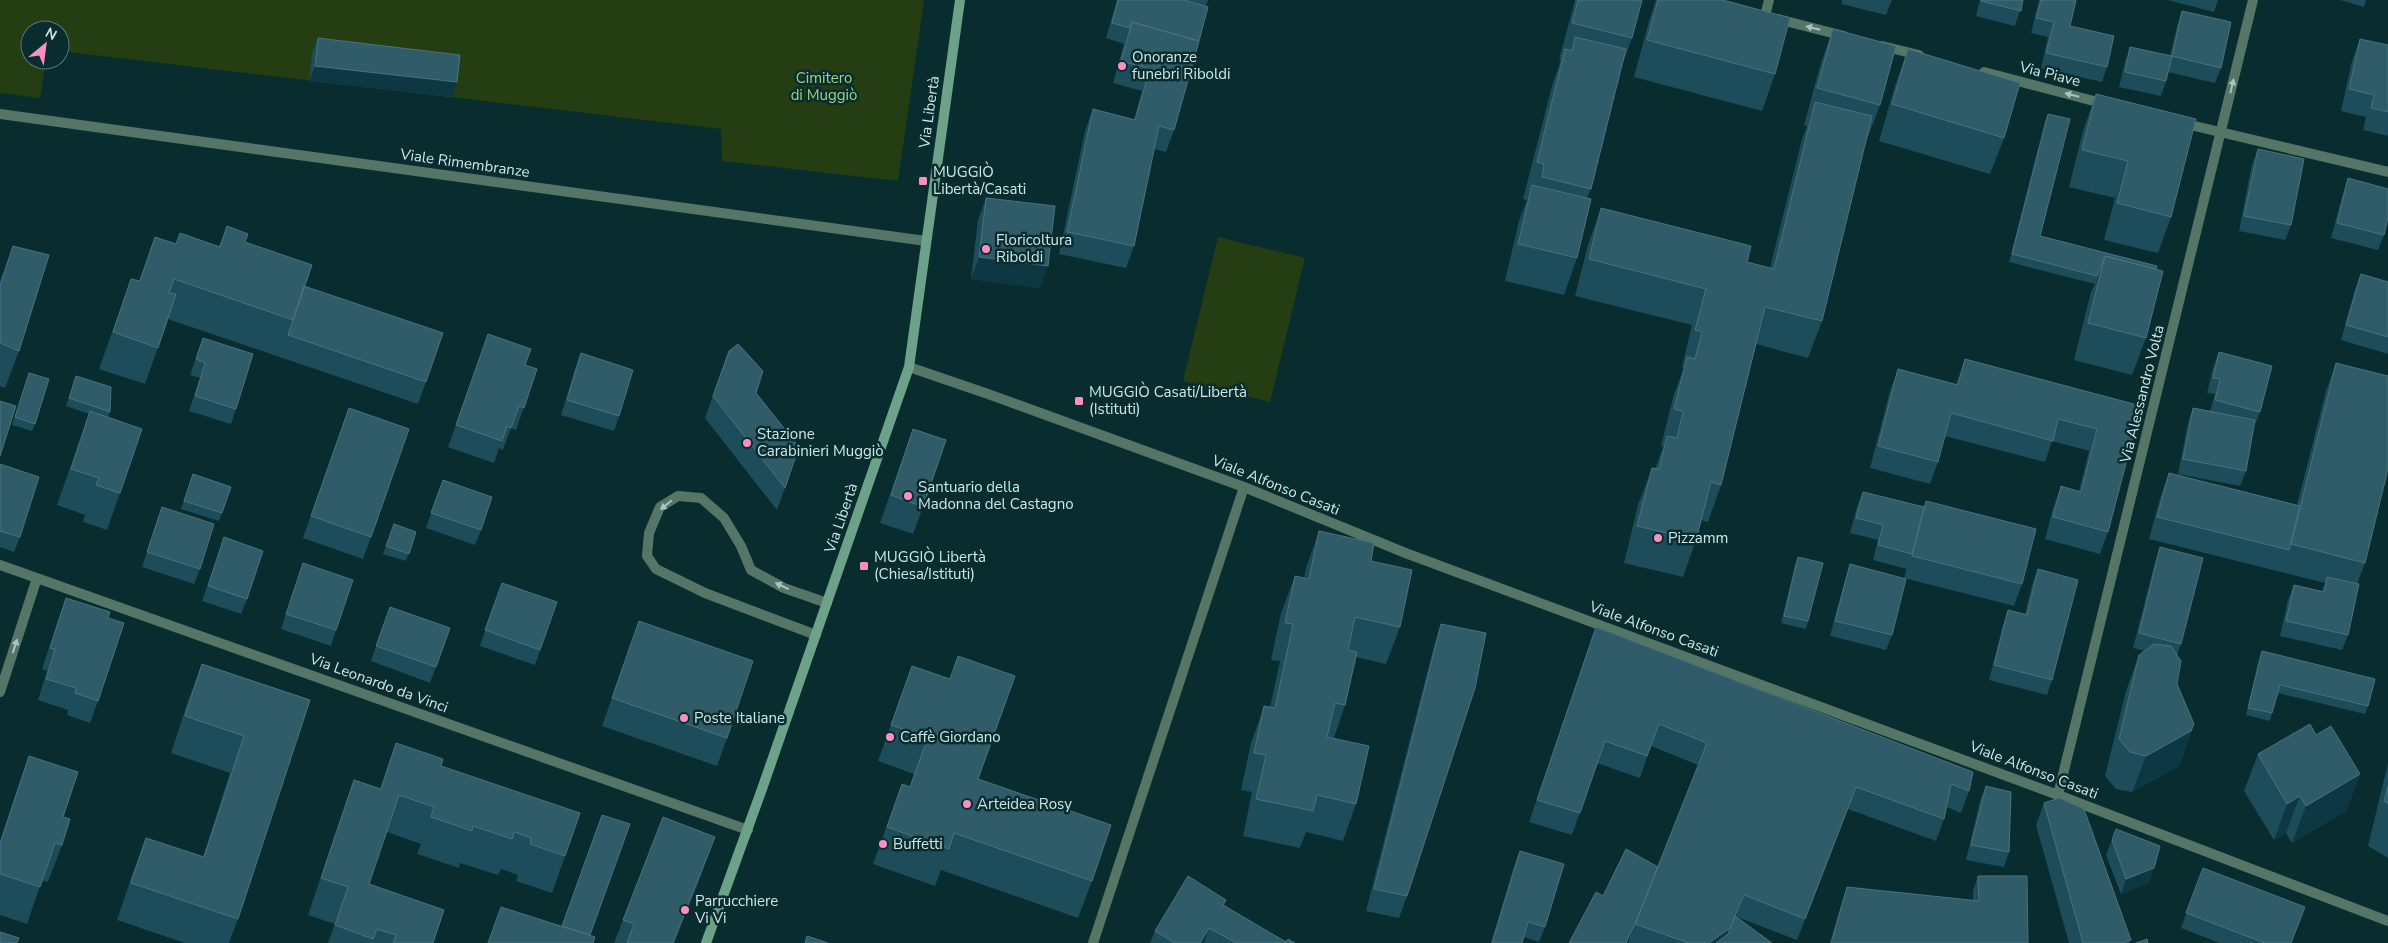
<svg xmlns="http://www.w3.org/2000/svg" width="2388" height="943" font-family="'Nunito Sans',sans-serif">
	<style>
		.green { fill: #243d12 }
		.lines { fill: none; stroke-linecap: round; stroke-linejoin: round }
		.lane { stroke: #557566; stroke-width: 10 }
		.street { stroke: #557566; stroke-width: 10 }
		.secondary { stroke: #6ca18a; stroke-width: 10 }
		.wall { fill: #1d4c5b }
		.shaded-wall { fill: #0d3843 }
		.building { fill: #305c6a; stroke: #49727e }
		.oneway { fill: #aac4c0 }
		.poi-dot { fill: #fc8fc2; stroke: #092d2e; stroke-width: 2 }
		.labels { text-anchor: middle; stroke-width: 5; stroke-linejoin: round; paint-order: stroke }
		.poi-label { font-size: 15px; fill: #cfe6e6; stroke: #092d2e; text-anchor: start }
		.street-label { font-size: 15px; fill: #cfe6e6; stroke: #092d2e }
		.park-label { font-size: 15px; fill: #9fd37d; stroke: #092d2e }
	</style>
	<rect width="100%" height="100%" fill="#092d2e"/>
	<!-- green -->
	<path class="green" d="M0,0H924L898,181L722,161L721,129L60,51V30H30V60H46L40,98L0,93Z
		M1218,237L1305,258L1270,402L1183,381Z"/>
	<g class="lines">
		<!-- lane -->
		<path class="lane" d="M0,114L926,241
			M816,635L705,593L656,569L647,556L649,533L660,507L678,496L701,498L724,518L741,546L751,570L784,588L827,603
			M1093,943L1244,487"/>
		<!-- street -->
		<path class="street" d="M1765,16L1769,0
			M1778,19L1844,36
			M1882,46L1919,55
			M1984,72L2105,104
			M2182,123L2388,172
			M909,367L988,394L1244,487L1408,554L2058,795L2388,921
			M0,565L748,830
			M0,692L37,578
			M2058,795L2253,0"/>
		<!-- secondary -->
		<path class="secondary" d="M706,943L762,789L909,367L960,0"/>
	</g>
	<!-- wall -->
	<path class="wall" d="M1117,0H1208L1206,6L1174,130L1166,152L1154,149L1134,246L1126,268L1059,254L1085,131L1093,109L1134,119L1142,91L1113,83L1124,44L1106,38Z
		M1575,0H1642L1632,38L1621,68L1591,189L1587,198L1577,258L1564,295L1505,281L1519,221L1527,200L1523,199L1552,86L1561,60H1559Z
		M1656,0H1723L1775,74L1762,111L1634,77L1649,21Z
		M1842,0H1892L1886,15L1842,4Z
		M1980,0H2023L2015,26L1976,16Z
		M2039,0H2076L2070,26L2107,67L2102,82L2041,68L2048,37L2031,33Z
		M2167,0H2218L2214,12Z
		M2340,0H2366L2364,7Z
		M2182,11L2221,68L2215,83L2168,72L2166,81L2161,96L2119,87L2125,62L2130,47L2170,56L2177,26Z
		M1833,29L1880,105L1866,142L1822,321L1808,358L1756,344L1721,485L1708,522L1701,520L1696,540L1683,577L1624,563L1638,505L1652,468L1655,469L1663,447L1661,446L1674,394L1684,368L1682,367L1692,325L1575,296L1588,245L1601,208L1747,262L1770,268L1802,139L1807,126L1804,125L1820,66Z
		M318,38L452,97L309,81L312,53Z
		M2360,39L2388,45V136L2363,130L2366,117L2341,111L2352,61Z
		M1908,49L2004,138L1990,174L1879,141L1895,86Z
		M2096,94L2171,217L2158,253L2104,240L2115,198L2069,187L2083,131Z
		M2048,114L2040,236L2157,266L2146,338L2132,375L2074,360L2091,292L2095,284L2009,262L2045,121Z
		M2258,149L2291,225L2285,240L2239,231L2252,164Z
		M2348,178L2384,235L2378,250L2331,238L2343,193Z
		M986,198L1040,288L971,279L978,220Z
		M227,226L245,242L304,286L426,382L418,404L168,319L145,384L99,369L131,279L139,281L155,237L176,244L219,246Z
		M13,246L19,351L5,388L0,386V281Z
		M2361,274L2388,282V354L2341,340L2355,289Z
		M488,334L525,365L537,369L516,430L511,428L503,450L499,448L494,463L448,447Z
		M203,338L236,409L231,424L189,411L200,378L190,375Z
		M729,351L756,393L785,488L777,510L705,418Z
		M2219,352L2260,412L2254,427L2246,471L2240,486L2178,474L2188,423L2193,408L2210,411L2215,394L2207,393L2213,368Z
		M581,353L619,416L614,431L561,415L575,369Z
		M1965,359L2141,406L2108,532L2100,554L2045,539L2053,508L2061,486L2079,491L2089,451L2052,441L2045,462L1945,436L1938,462L1930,484L1870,468L1890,391L1898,369L1956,384Z
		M2336,363L2365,563L2357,584L2348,635L2342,650L2280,636L2288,600L2294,585L2322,591L2325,583L2149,539L2161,495L2169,473L2297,505L2326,391Z
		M29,373L35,424L32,431L12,425Z
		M76,376L110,412L108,417L120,493L107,530L83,522L85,515L57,505L89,414L66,406Z
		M349,408L409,429L363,559L303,538Z
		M913,429L923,507L913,534L880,523Z
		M0,464L20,537L14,552L0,547Z
		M193,474L231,487L219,521L181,509Z
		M443,480L481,530L475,545L426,528Z
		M1863,492L1924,507L1926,501L2022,584L2014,606L1904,578L1907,566V569L1873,560L1878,540L1850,533L1857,507Z
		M162,507L200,569L194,584L142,567Z
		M394,524L416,532L406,561L383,554Z
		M1319,531L1371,561L1400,627L1386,664L1356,657L1345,705L1334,738L1356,804L1343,841L1306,832L1300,848L1243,836L1252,792L1241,790L1251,743L1264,706L1270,707L1280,661L1271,660L1281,613L1295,576L1304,578L1306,568Z
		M2160,547L2181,644L2177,655V684L2194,724L2181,761L2177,767L2132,792L2116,789L2105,776L2126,691L2139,655L2145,651L2133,648L2155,562Z
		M219,552L247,599L241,614L202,601Z
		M1798,557L1808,621L1806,629L1781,623L1795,565Z
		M303,563L336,630L331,646L281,629Z
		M1850,564L1892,635L1886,650L1830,636L1845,580Z
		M2038,569L2052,680L2047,695L1989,680L2003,625L2008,610L2025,614L2032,585Z
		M502,583L557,602L535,665L480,646Z
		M66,598L108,618L98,701L90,723L67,715L68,710L38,700L47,671L42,669L58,620Z
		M390,607L450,628L430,683L371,661Z
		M639,621L727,738L717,766L602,726Z
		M1441,624L1407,896L1399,918L1366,911L1434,646Z
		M1596,627L1969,791L1961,813L1947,807L1944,819L1936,841L1848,809L1797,940L1737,917L1772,943H1628L1630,938L1603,896L1658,867L1698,765L1651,746L1640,778L1597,763L1572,835L1529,822Z
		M2262,651L2368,706L2365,714L2278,693L2272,713L2270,721L2246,715L2259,659Z
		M202,664L310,700L238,919L229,943H185L117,920L132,875L146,838L203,857L230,773L171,753L188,701Z
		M912,666L978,779L1092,881L1078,918L941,870L935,886L873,864L902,784L910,787L914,774L878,761Z
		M2316,735L2360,774L2346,811L2292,843L2286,833L2274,840L2244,791L2258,754Z
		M396,743L441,766L565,856L552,893L516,881L518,875L501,869L498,875L460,863L459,868L417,854L421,844L387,832L369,884L433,943H328L335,924L308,915L341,817L354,780L380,789Z
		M29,756L63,817L62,845L48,882L42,880L27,924L0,915V841L16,793Z
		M2388,763V858L2368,846Z
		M1986,786L2009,852L2004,867L1966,860L1980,801Z
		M2044,803L2130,943H2069L2036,825Z
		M2112,840L2149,883L2121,894L2106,855Z
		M1520,851L1545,927L1539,942L1524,937L1522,943H1491L1514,866Z
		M2203,868L2291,943H2220L2181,928Z
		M702,874L674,943H614L623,920Z
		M1978,876L2028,943H1830L1842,902L1847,887L1973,900V891Z
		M1226,900L1224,906L1286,942L1295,943H1150L1155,931Z"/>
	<!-- shaded-wall -->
	<path class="shaded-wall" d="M315,66L457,82L452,97L309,81Z
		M979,257L1048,266L1040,288L971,279Z
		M2194,724L2181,761L2177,767L2132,792L2146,756Z
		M2360,774L2346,811L2292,843L2306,806Z
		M1856,787L1848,809L1797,940L1805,919Z
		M2300,796L2286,833L2274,840L2287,804Z
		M715,837L702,874L674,943H673Z
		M2154,868L2149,883L2121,894L2126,879Z
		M1744,895L1736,917L1725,943H1709Z
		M1635,924L1628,943H1626Z
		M1209,928L1204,943H1200Z"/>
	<!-- building -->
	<path class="building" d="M1118,0H1184L1208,7L1199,41L1132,22L1130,28L1112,23Z
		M1578,0H1642L1632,38L1572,23Z
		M1658,0H1723L1790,18L1775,74L1647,40Z
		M1981,0H2023L2021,11L1981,1Z
		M2041,0H2076L2070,26L2114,36L2107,67L2046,53L2054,22L2036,18Z
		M2182,11L2231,22L2221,68L2172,56Z
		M1132,22L1199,41L1174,130L1159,126L1134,246L1067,232L1093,109L1135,120L1150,69L1121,61Z
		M1833,29L1896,46L1880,105L1817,88Z
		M1575,37L1626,49L1591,189L1542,177L1544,164L1537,162L1565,49L1572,51Z
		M318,38L460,55L457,82L315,66Z
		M2360,39L2388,45V112L2371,108L2374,95L2349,89Z
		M2130,47L2172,56L2166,81L2125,72Z
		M1908,49L2020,83L2004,138L1892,104Z
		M2096,94L2196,119L2171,217L2117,203L2128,161L2082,150Z
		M1815,102L1872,116L1822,321L1765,307L1721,485L1711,482L1696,540L1637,526L1652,468L1659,469L1667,436L1677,438L1683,412L1674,409L1687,357L1695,359L1702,332L1695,330L1706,289L1589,259L1601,208L1751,246L1747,262L1774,269Z
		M2048,114L2070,119L2040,236L2157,266L2156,269L2105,256L2097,276L2012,254Z
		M2258,149L2304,159L2291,225L2244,216Z
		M2348,178L2388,189V218L2384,235L2337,223Z
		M1532,185L1591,199L1577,258L1518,244Z
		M986,198L1055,206L1048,266L979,257Z
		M227,226L248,234L245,242L312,265L293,320L174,279L169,293L176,294L158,348L113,332L131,279L140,281L155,237L176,244L180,233L220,247Z
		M13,246L49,255L19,351L0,343V286Z
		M2105,256L2163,271L2146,338L2088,323Z
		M2361,274L2388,282V337L2346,325Z
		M304,286L443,333L426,382L288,335Z
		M488,334L531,349L525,365L537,369L524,408L519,406L511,428L507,426L502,441L456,425Z
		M203,338L253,354L236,409L195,396L205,363L196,359Z
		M738,344L763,371L756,393L799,447L785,488L713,396L729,351Z
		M2219,352L2272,366L2260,412L2215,400L2220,379L2213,378Z
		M581,353L633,370L619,416L567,400Z
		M1965,359L2141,406L2108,532L2053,517L2061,486L2081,492L2097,429L2058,419L2053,441L1951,413L1938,462L1878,446L1898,369L1958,385Z
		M2336,363L2388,376V469L2365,563L2291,544Z
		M29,373L49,379L35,424L15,417Z
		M76,376L111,387L110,412L69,398Z
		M0,401L16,406L0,456Z
		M349,408L409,429L371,537L311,516Z
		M2193,408L2255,420L2246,471L2183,459Z
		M90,411L142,429L120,493L96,485L99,478L71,469Z
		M913,429L946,440L923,507L891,495Z
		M0,464L39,477L20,537L0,531Z
		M2169,473L2300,506L2289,550L2157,517Z
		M193,474L231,487L222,513L184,501Z
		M443,480L492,497L481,530L431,513Z
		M1863,492L1924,507L1912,554L1878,545L1883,525L1856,518Z
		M1926,501L2036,529L2022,584L1912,556Z
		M162,507L214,524L200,569L147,552Z
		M394,524L416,532L409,554L386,546Z
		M1319,531L1374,543L1371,561L1412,570L1400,627L1355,617L1348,650L1357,652L1345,705L1335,703L1327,737L1369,746L1356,804L1317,795L1313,811L1256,799L1266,755L1254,753L1264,706L1275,708L1293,624L1285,623L1295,576L1309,579Z
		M224,537L263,551L247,599L208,586Z
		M2160,547L2203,558L2181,644L2139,633Z
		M1798,557L1823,563L1808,621L1784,616Z
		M303,563L353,580L336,630L286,614Z
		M1850,564L1906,579L1892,635L1835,621Z
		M2038,569L2078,580L2052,680L1994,665L2008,610L2027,615Z
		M2327,577L2359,584L2348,635L2286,621L2294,585L2324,592Z
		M502,583L557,602L540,650L485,630Z
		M66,598L110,612L108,618L124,623L98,701L75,693L76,688L46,679L55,649L50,648Z
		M390,607L450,628L436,667L376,646Z
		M639,621L753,661L727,738L612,698Z
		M1441,624L1486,633L1475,688L1407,896L1374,889Z
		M1596,627L1973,772L1969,791L1951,784L1944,819L1856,787L1805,919L1744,895L1730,928L1709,943H1689L1635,924L1707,743L1659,724L1647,756L1605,741L1580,813L1537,800Z
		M2154,644L2171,646L2181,661L2177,684L2194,724L2191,731L2146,756L2130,752L2119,739L2139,655Z
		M2262,651L2375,679L2368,706L2280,685L2272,713L2248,708Z
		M958,656L1015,676L978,779L1111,825L1092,881L954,833L949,849L887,827L902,784L910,787L928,737L891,725L912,666L950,679Z
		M202,664L310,700L238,919L131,883L146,838L204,857L244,736L185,716Z
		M2310,724L2316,735L2331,726L2360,774L2306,806L2300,796L2287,804L2258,754Z
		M396,743L443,759L441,766L580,813L565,856L530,844L531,838L514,832L512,839L473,826L472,831L431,817L434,807L399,795L369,884L444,910L433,943H393L396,935L377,929L373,939L335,925L348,887L321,878L354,780L381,789Z
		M29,756L78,772L63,817L70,819L62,845L55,843L40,887L0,874V844Z
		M1986,786L2011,792L2009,852L1971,845Z
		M2388,786V804L2384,801Z
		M2059,798L2084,809L2131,940L2123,943H2083L2044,803Z
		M602,815L630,824L590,935L562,926Z
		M663,817L715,837L673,943H627L634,924L623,920Z
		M2116,829L2160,846L2154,868L2126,879L2112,840Z
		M1626,849L1658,867L1636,922L1626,943H1569L1596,892L1603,896Z
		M1520,851L1564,864L1545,927L1528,922L1522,943H1492Z
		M2203,868L2305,907L2291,943H2265L2186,913Z
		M1188,876L1226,900L1223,905L1286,942L1285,943H1236L1209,928L1200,943H1175L1155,931Z
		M1978,876H2027L2028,943H1831L1847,887L1979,901Z
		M501,907L595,937L593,943H488Z
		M1735,916L1772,943H1716L1728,934Z
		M0,932L19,938L17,943H0Z
		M807,936L828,943H805Z
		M1288,939L1295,943H1285Z
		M2147,939L2148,943H2136Z"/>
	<!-- one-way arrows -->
	<defs><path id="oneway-solid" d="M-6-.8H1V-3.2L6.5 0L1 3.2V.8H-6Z" transform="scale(1.25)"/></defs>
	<g class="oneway">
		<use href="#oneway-solid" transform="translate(1813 28) rotate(-166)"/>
		<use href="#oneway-solid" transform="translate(2232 86) rotate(-77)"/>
		<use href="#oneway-solid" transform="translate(2072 95) rotate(-166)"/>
		<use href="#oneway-solid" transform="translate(666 505) rotate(141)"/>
		<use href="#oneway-solid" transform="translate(782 586) rotate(-155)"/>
		<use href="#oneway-solid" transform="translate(15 646) rotate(-72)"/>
	</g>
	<!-- markers -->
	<g class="poi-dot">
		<circle cx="1122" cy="66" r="5"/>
		<rect x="918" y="176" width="10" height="10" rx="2.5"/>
		<circle cx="986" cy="249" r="5"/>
		<rect x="1074" y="396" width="10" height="10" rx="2.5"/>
		<circle cx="747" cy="443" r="5"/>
		<circle cx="908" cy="496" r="5"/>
		<circle cx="1658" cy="538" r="5"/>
		<rect x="859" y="561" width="10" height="10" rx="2.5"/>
		<circle cx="684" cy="718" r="5"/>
		<circle cx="890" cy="737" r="5"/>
		<circle cx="967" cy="804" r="5"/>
		<circle cx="883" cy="844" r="5"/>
		<circle cx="685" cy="910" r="5"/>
	</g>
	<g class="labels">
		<!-- poi labels -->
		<g class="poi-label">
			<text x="1132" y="62">Onoranze<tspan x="1132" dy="17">funebri Riboldi</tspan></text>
			<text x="933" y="177">MUGGIÒ<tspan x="933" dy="17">Libertà/Casati</tspan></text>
			<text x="996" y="245">Floricoltura<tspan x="996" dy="17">Riboldi</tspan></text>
			<text x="1089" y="397">MUGGIÒ Casati/Libertà<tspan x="1089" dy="17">(Istituti)</tspan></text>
			<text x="757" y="439">Stazione<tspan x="757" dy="17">Carabinieri Muggiò</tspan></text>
			<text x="918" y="492">Santuario della<tspan x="918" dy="17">Madonna del Castagno</tspan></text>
			<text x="1668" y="543">Pizzamm</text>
			<text x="874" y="562">MUGGIÒ Libertà<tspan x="874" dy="17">(Chiesa/Istituti)</tspan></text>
			<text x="694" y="723">Poste Italiane</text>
			<text x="900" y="742">Caffè Giordano</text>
			<text x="977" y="809">Arteidea Rosy</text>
			<text x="893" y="849">Buffetti</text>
			<text x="695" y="906">Parrucchiere<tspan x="695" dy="17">Vi Vi</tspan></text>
		</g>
		<!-- street labels -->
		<g class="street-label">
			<text transform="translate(2050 74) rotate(14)" y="5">Via Piave</text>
			<text transform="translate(929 112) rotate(-82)" y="5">Via Libertà</text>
			<text transform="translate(465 163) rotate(8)" y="5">Viale Rimembranze</text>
			<text transform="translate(2142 394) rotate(-76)" y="5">Via Alessandro Volta</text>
			<text transform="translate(1276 485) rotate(22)" y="5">Viale Alfonso Casati</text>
			<text transform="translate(841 518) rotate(-71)" y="5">Via Libertà</text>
			<text transform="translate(1654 629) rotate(20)" y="5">Viale Alfonso Casati</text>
			<text transform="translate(379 683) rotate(20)" y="5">Via Leonardo da Vinci</text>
			<text transform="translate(2034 770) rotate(21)" y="5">Viale Alfonso Casati</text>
		</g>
		<!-- park labels -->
		<g class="park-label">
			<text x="824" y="83">Cimitero<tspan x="824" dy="17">di Muggiò</tspan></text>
		</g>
	</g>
	<!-- north arrow -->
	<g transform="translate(45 45) rotate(29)"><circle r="24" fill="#092d2e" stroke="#587778"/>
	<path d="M0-4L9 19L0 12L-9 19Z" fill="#fc8fc2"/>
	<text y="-8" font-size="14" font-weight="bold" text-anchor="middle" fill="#cfe6e6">N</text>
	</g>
</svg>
